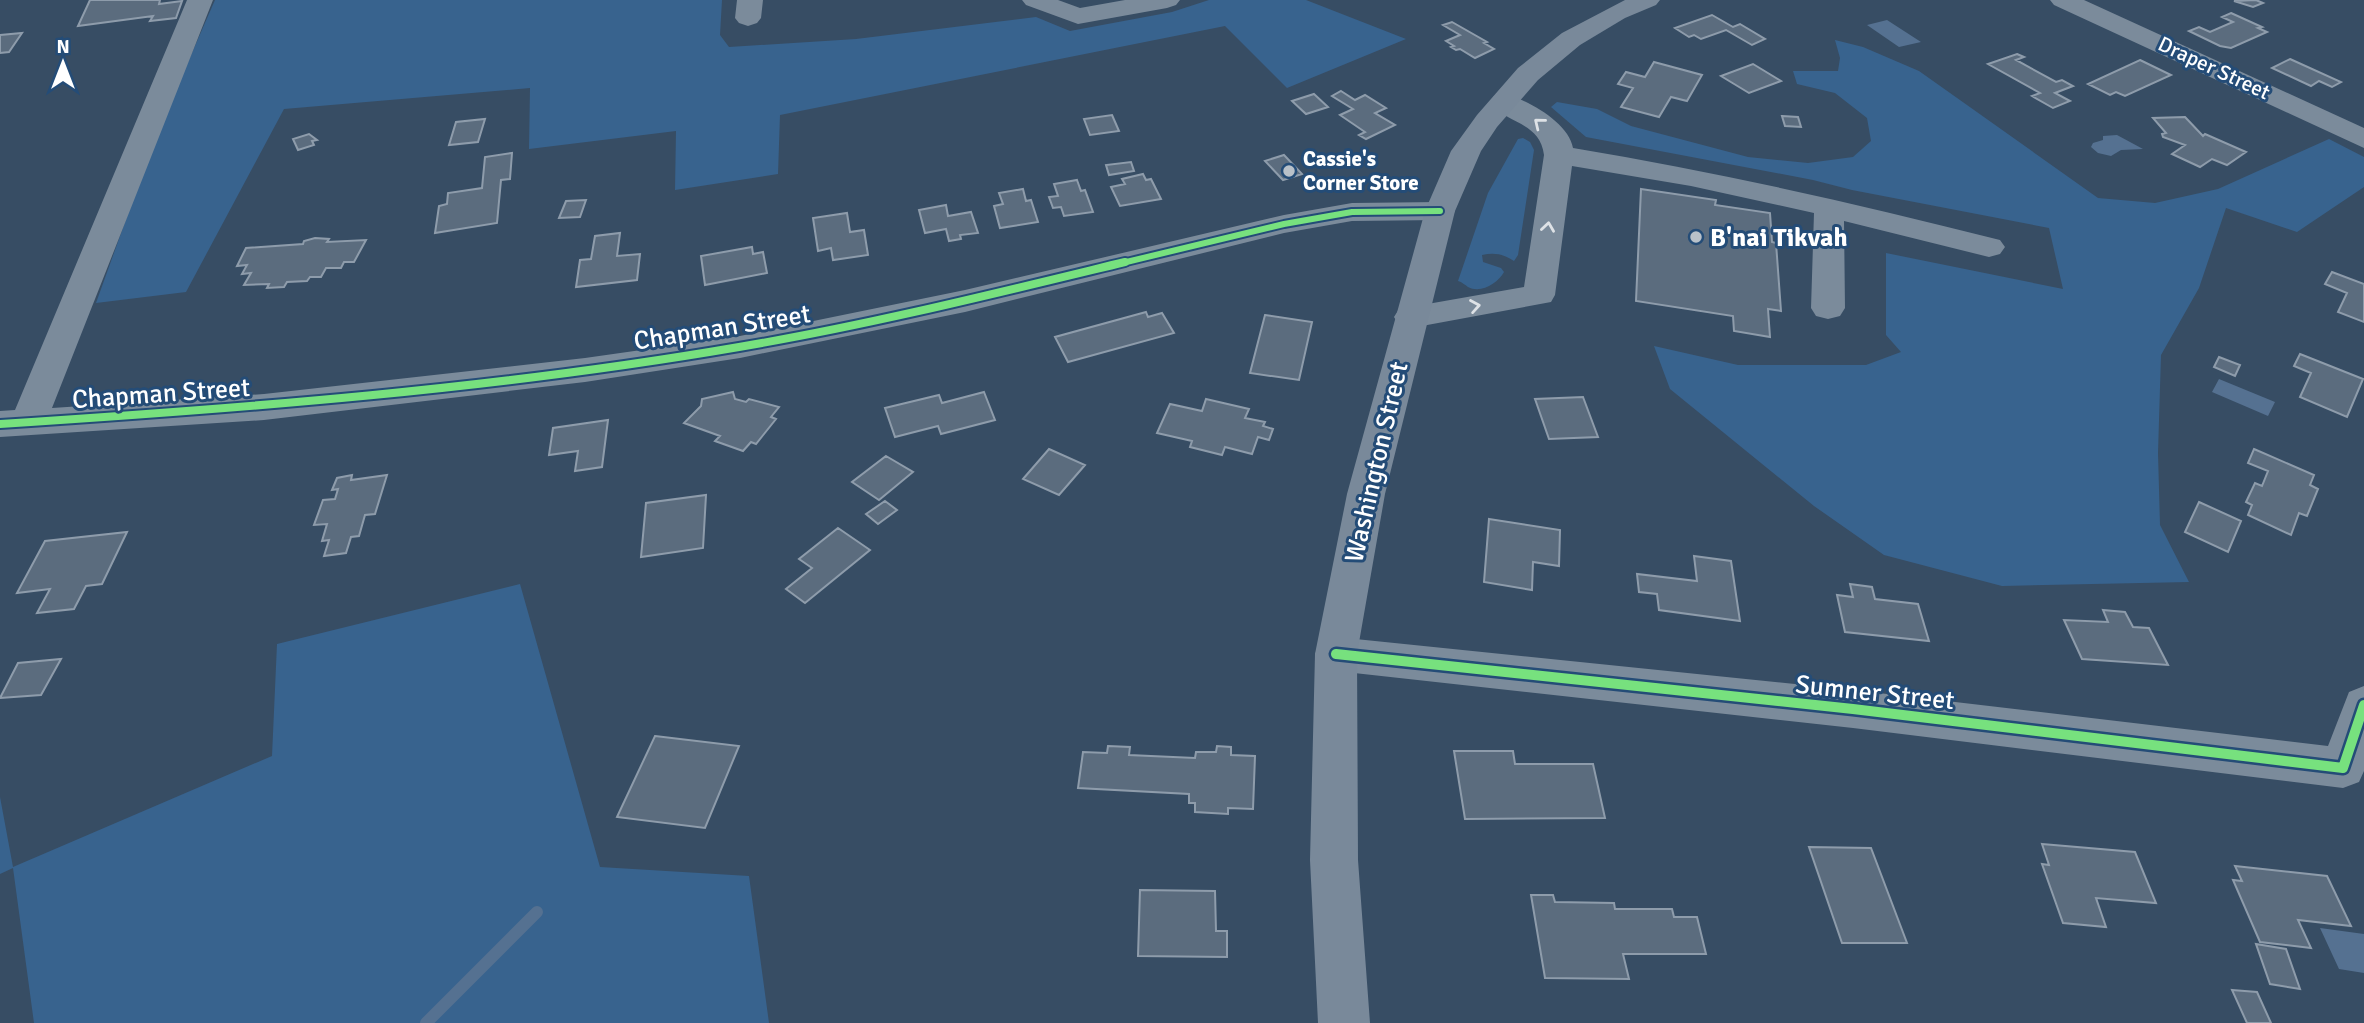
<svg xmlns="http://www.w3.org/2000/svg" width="2364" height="1023" font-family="Signika,sans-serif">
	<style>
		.green { fill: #38638e }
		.water { fill: #557191 }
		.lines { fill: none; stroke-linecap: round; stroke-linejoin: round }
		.stream { stroke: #557191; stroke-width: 12 }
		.building { fill: #5b6c7e; stroke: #8e9cab; stroke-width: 2 }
		.minor { fill: #7b8b9b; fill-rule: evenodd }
		.major { fill: #79899a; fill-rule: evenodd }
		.cycleway-far2-casing { stroke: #244c77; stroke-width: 10 }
		.cycleway-far1-casing { stroke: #244c77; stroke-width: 12 }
		.cycleway-casing { stroke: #244c77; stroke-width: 15 }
		.cycleway-far2 { stroke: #77e17e; stroke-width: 6 }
		.cycleway-far1 { stroke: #77e17e; stroke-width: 8 }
		.cycleway { stroke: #77e17e; stroke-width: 10 }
		.oneway { stroke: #dee2e6 }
		.poi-dot { fill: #b9c1c9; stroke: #244c77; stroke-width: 2.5 }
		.labels { text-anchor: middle; stroke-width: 6; stroke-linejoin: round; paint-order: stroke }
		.far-street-label { font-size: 21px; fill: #fff; stroke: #244c77 }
		.far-poi-label { font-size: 21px; font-weight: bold; fill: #fff; stroke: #244c77; text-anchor: start }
		.poi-label { font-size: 26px; font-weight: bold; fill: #fff; stroke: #244c77; text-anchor: start }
		.street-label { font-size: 26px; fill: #fff; stroke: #244c77 }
	</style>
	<rect width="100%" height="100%" fill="#374d64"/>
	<!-- green -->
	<path class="green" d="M215,0H722L720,35L729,47L856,39L1036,17L1070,31L1172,12L1209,0H1306L1406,39L1287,88L1225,26L780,115L778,174L675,190L676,131L529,149L530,88L284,109L186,292L96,303L157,133Z
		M1835,40L1863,47L1919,71L2098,198L2155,203L2218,189L2329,139L2364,157V187L2297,232L2226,208L2199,288L2161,355L2158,453L2160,525L2189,582L2002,586L1884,555L1814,506L1670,389L1654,346L1738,365H1866L1901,352L1886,335V253L2063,289L2049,228L1852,190L1813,180L1586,137L1551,107L1557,102L1597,109L1631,126L1748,157L1808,163L1853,157L1871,141L1867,118L1835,93L1797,84L1793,71H1838L1840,58Z
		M1523,138L1530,142L1534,150L1518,255L1514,261C1504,254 1494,252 1482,255L1483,262L1501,268L1504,272C1498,283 1481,294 1468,287C1465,285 1462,282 1458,281L1488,193L1518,139Z
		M520,584L600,867L749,876L769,1023H34L13,868L0,874V797L13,867L272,756L277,644Z"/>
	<!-- water -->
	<path class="water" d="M1887,20L1921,42L1899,47L1867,25Z
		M2117,135L2143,149L2121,150L2111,156L2098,153L2091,147L2093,143L2103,140V136Z
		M2219,379L2275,402L2268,416L2212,392Z
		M2320,928L2364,934V973L2339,969Z"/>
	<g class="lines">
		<!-- stream -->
		<path class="stream" d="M426,1023L537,912"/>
	</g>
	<!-- building -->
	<path class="building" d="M90,0H160L159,4L182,1L176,18L150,21L153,16L78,26Z
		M2256,0L2263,3L2253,7L2234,1Z
		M2231,13L2262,27L2258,28L2267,32L2231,48L2220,46L2189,31L2199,27L2210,32L2233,22L2222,17Z
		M1712,15L1733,27L1740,24L1765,39L1752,45L1726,30L1701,39L1694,35L1689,37L1675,28Z
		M1452,22L1487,42L1484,43L1494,49L1475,58L1460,49L1456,50L1451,47L1454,46L1446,41L1460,35L1443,25Z
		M22,33L9,52L0,53V35Z
		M2017,54L2024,57L2016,60L2056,82L2062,80L2073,86L2055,93L2070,101L2053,108L2032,96L2040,93L1988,64Z
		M2290,59L2341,82L2332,87L2319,81L2311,86L2272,68Z
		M2140,60L2171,75L2125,96L2116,92L2110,95L2088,84Z
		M1654,62L1702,75L1687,101L1671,97L1659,117L1621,107L1633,88L1618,84L1626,72L1645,77Z
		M1753,64L1781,81L1749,93L1721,76Z
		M1341,91L1355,100L1365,95L1386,108L1375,113L1395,125L1366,139L1359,135L1365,132L1340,115L1353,109L1332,96Z
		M1314,94L1328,107L1306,114L1292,101Z
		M1112,115L1119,131L1090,135L1084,119Z
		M1782,116L1798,117L1801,127L1785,126Z
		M2185,117L2203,136L2205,134L2246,152L2227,165L2212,159L2200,167L2172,154L2185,145L2163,137L2162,134L2166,133L2153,118Z
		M485,119L478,142L449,145L456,122Z
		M309,134L317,140L312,141L314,145L298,150L293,139Z
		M512,153L510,179L501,180L497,223L435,233L439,206L447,204L448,193L482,188L485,157Z
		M1284,155L1302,174L1283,180L1265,161Z
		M1131,162L1134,171L1109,175L1106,165Z
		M1143,174L1146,180L1151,179L1161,199L1120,206L1111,187L1125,184L1122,179Z
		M1077,180L1081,191L1085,190L1093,212L1064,216L1061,207L1053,208L1049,197L1058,196L1054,184Z
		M1023,189L1026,201L1031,200L1038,222L1000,228L994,206L1003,204L999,193Z
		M1641,189L1716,200L1715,205L1770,213L1772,242L1776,243L1781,311L1768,309L1770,337L1734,331L1733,316L1636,301Z
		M586,200L580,217L559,218L566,201Z
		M946,205L948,216L971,212L978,233L960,235L961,239L949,241L946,229L925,233L919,210Z
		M847,213L850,232L864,230L868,255L833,260L831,248L818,251L813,218Z
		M620,233L617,256L640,254L637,280L576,287L580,260L591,259L595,236Z
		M315,238L329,239L327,242L366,240L354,262H344L341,268H326L321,277H310L307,281L287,282L284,287L267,288L269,284L244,285L251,273L242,274L247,265L237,266L246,248L303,244L304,241Z
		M752,247L753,254L763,252L767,273L705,285L701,256Z
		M2332,272L2364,284V322L2338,312L2347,293L2325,284Z
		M1146,312L1148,317L1162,313L1174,333L1068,362L1055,337Z
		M1265,315L1312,322L1299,380L1250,373Z
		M2300,354L2363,379L2347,417L2300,397L2311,373L2294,366Z
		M2219,357L2240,365L2235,376L2214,367Z
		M733,392L735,399L746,402L749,399L779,407L771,417L776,419L756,444L751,442L743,451L715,441L720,436L684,423L701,406L702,399Z
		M984,392L995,420L941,434L938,426L895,437L885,408L939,395L942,403Z
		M1583,397L1598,437L1549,439L1535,399Z
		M1206,399L1249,409L1245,418L1265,422L1263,426L1273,429L1269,440L1258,437L1252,454L1225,447L1222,455L1190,447L1192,441L1157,433L1170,404L1202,411Z
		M608,420L602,467L575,471L578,451L549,455L553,428Z
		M1049,449L1085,465L1059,495L1023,479Z
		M2254,449L2314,475L2310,485L2318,489L2307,516L2299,513L2291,535L2248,515L2252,505L2246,502L2255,483L2262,486L2268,471L2248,463Z
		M886,456L913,472L879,500L852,482Z
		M352,475L351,480L387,475L375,514L365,515L359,536L351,537L346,553L324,556L329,540L322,541L327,524L314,525L323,500L335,499L338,489L332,490L337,478Z
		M706,495L703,548L641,557L646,503Z
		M885,501L897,510L878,524L866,514Z
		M2199,502L2241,521L2228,552L2185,532Z
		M1489,519L1560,530L1559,566L1533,562L1532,590L1484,582Z
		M838,528L870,550L805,603L786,589L812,568L799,559Z
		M127,532L102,584L86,586L74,609L37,613L50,589L17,593L45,541Z
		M1694,556L1731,561L1740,621L1659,610L1657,594L1639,592L1637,574L1697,581Z
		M1850,584L1872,587L1875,599L1918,604L1929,641L1845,632L1837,595L1853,597Z
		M2103,610L2125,612L2133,627L2149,628L2168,665L2082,659L2064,620L2108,622Z
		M61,659L41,695L0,698L18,663Z
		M655,736L739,746L705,828L617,817Z
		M1108,746L1130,747L1129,755L1195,758L1196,752H1216L1217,746L1231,747V755L1255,756L1253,809L1228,808V814L1195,812V803H1189V794L1078,788L1083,752L1107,753Z
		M1454,751H1513L1515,764H1593L1605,818L1465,819Z
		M2042,844L2135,852L2156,903L2096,898L2106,927L2063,923L2042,864L2049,865Z
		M1809,847L1871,848L1907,943H1842Z
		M2235,866L2327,876L2351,926L2298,920L2311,948L2260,942L2233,880L2242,881Z
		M1140,890L1215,891L1216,931H1227V957L1138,956Z
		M1531,895H1553L1555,902L1614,903L1615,909H1672L1674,917H1697L1706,954H1623L1629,979L1545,978Z
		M2256,944L2286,949L2300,989L2270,984Z
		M2232,990L2257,992L2271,1023H2247Z"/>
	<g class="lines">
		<!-- minor -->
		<path class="minor" d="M187,0H213L52,408L264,394L585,358L740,336L965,290L1284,215L1352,203L1440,202L1451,204L1455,211L1451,218L1440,220L1352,221L1284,233L965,312L740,358L585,382L264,420L0,437V411L15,410Z
			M737,0H763L761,18L757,23L748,26L739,23L735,18Z
			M1022,0H1058L1080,8L1125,0H1180L1176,5L1167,8L1078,24L1026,5Z
			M2050,0H2084L2364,128V148L2054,5Z
			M1504,94C1527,99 1569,123 1573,148C1718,172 1858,204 2000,240L2005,247L2000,254L1989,257L1844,221L1845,308L1840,316L1828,319L1816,316L1811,308L1814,213L1691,186L1572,166L1555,295L1551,302L1411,328L1399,325L1394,317L1399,309L1524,287L1544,155C1540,121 1505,124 1490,102L1494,96Z
			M1336,637L1853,690L2328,746L2349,692L2364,686V771L2359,782L2343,788L1853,728L1336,671L1321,666L1315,654L1321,642Z"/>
		<!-- major -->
		<path class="major" d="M1625,0H1660L1656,5L1625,18L1580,45L1538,80L1497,127L1481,151L1455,211L1385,494L1357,654L1358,860L1370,1023H1318L1310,860L1315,654L1347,494L1425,211L1451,151L1477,115L1518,68L1562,33Z"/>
		<!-- cycleway-far2 casing -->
		<g class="cycleway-far2-casing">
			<path id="cycleway-far2" d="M1118,264L1284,224L1352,212L1440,211"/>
		</g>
		<!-- cycleway-far1 casing -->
		<g class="cycleway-far1-casing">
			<path id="cycleway-far1" d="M0,424C247,408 495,389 739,347C869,325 997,293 1125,262"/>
		</g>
		<!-- cycleway casing -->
		<g class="cycleway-casing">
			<path id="cycleway" d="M1336,654L1853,709L2343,768L2364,705"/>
		</g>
		<!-- cycleway-far2 -->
		<use href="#cycleway-far2" class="cycleway-far2"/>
		<!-- cycleway-far1 -->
		<use href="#cycleway-far1" class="cycleway-far1"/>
		<!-- cycleway -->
		<use href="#cycleway" class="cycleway"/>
	</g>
	<!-- one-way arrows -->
	<defs><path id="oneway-chevron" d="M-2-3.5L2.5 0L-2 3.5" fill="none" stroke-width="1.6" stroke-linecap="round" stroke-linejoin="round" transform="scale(1.75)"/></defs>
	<g class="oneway">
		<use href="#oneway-chevron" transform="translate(1539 123) rotate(-141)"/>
		<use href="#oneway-chevron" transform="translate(1548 227) rotate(-82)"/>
		<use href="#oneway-chevron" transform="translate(1475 306) rotate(-10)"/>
	</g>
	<!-- markers -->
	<g class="poi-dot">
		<circle cx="1289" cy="171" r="7"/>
		<circle cx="1696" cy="237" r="7"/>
	</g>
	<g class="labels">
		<!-- far-street labels -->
		<g class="far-street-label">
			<text transform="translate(2214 68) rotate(25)" y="7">Draper Street</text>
		</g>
		<!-- far-poi labels -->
		<g class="far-poi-label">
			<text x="1303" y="166">Cassie's<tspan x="1303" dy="24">Corner Store</tspan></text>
		</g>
		<!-- poi labels -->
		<g class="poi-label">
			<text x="1710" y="246">B'nai Tikvah</text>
		</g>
		<!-- street labels -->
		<g class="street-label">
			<text transform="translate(722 327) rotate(-9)" y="9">Chapman Street</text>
			<text transform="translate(161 393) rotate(-4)" y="9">Chapman Street</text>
			<text transform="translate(1376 462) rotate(-77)" y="9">Washington Street</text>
			<text transform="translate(1875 692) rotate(6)" y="9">Sumner Street</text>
		</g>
	</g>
	<!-- north arrow -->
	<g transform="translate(63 63)" stroke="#244c77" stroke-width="5" paint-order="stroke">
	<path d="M0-5L12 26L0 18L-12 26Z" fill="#ffffff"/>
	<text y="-10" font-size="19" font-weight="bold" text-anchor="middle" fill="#ffffff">N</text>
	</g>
</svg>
